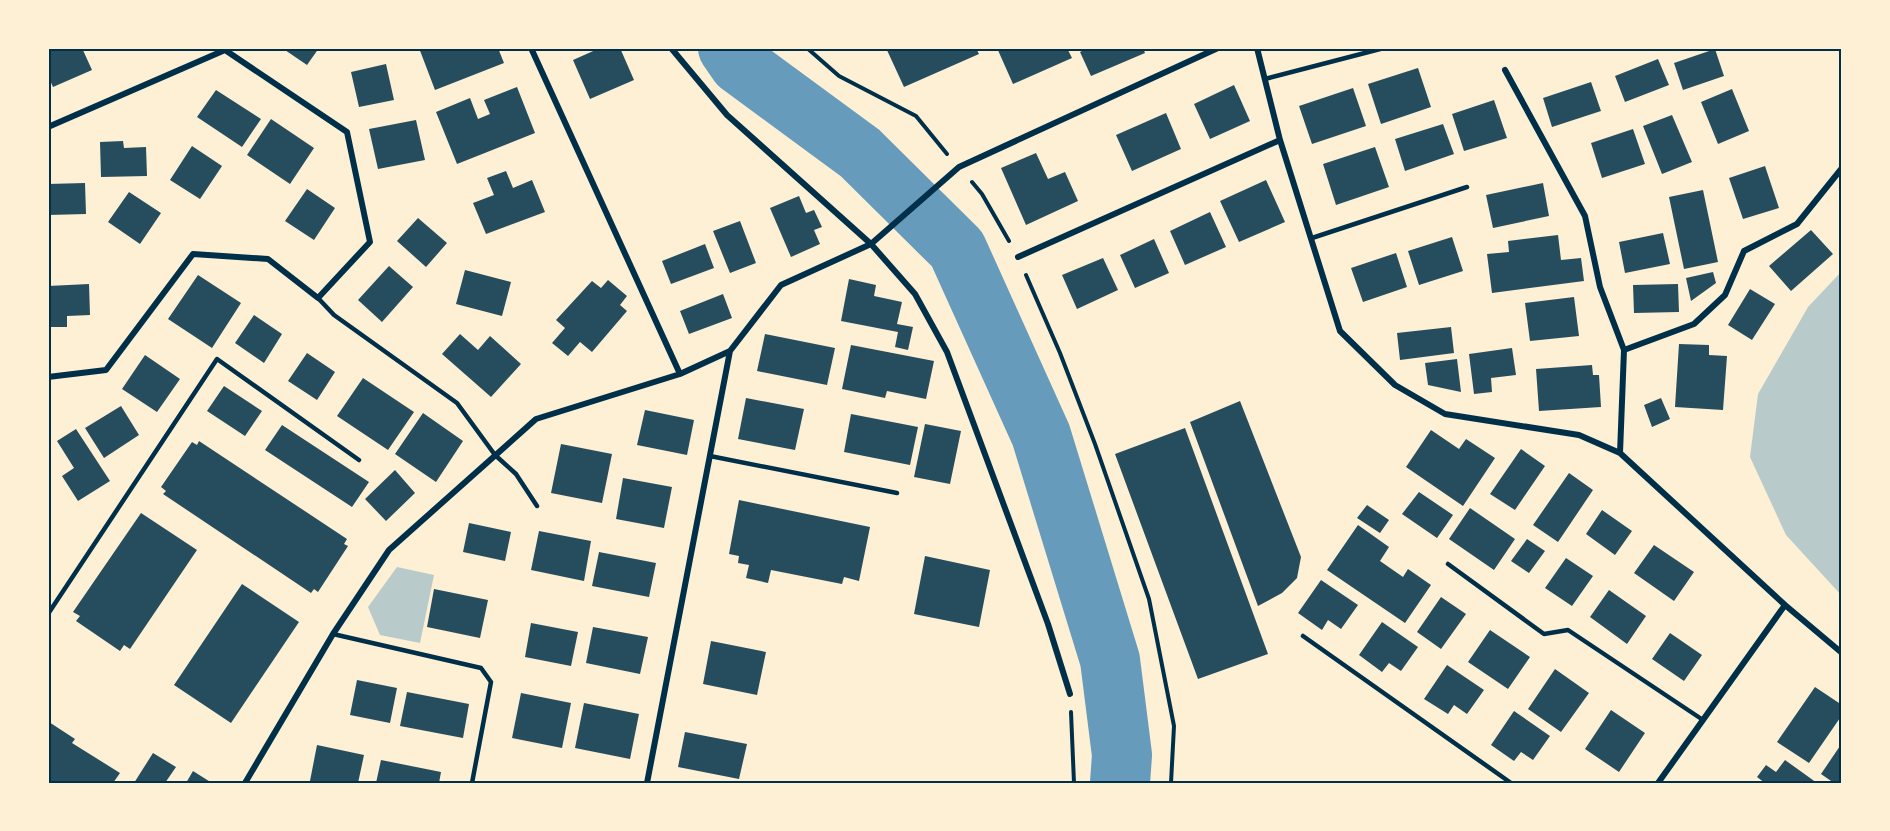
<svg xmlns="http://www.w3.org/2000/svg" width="1890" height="831" font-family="'Alegreya Sans',sans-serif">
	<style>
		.green { fill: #b9caca }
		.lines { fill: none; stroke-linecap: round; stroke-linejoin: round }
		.river { stroke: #669bbc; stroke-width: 60 }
		.building { fill: #264d5e }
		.path { stroke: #003049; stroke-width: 4 }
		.service { stroke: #003049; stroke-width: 4.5 }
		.minor { stroke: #003049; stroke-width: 6 }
		.neatline { fill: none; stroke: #003049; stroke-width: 2 }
	</style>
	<rect width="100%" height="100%" fill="#fdf0d5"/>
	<!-- green -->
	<path class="green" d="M1842,271V596L1786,535L1750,457L1758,394L1808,307Z
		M397,567L434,575L420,643L380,635L368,607Z"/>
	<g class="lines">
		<!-- river -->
		<path class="river" d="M728,48L739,64L860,153L957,249L1041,435L1110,660L1122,755L1120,783"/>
	</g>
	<!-- building -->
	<path class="building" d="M48,48H82L92,70L53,87L48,76Z
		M282,48H319L307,65Z
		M419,48H498L504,63L435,90Z
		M600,48H620L634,80L590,99L573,60Z
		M886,48H976L979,54L904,87Z
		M997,48H1067L1072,58L1013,84Z
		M1088,48H1143L1145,53L1091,76L1080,52Z
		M1715,49L1724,76L1683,90L1674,63Z
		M1658,59L1669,85L1625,102L1615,76Z
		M386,64L394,100L359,107L351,72Z
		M1418,68L1431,107L1381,124L1368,84Z
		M1591,82L1601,111L1552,127L1543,98Z
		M1234,85L1250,121L1210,139L1194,104Z
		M517,87L535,133L457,164L436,112L470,98L478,119L490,114L484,100Z
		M1353,88L1366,126L1312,144L1299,106Z
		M1732,89L1749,131L1718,144L1701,102Z
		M216,90L261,119L242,147L197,117Z
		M1494,100L1507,138L1464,151L1452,114Z
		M1166,113L1181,149L1132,171L1116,135Z
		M1672,115L1692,162L1662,174L1643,126Z
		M271,119L314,148L290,184L247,155Z
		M416,120L425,160L378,169L369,129Z
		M1443,124L1454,154L1405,171L1395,139Z
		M1633,129L1645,164L1602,178L1591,143Z
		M123,141L124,148L146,147L147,176L101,177L100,142Z
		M192,146L222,166L200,199L170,180Z
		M1375,147L1389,187L1336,205L1323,164Z
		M1036,153L1048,179L1065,172L1078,201L1026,225L1001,168Z
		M1765,166L1779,208L1743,219L1729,178Z
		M506,171L513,188L532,180L545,212L486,234L473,203L494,195L487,178Z
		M1266,180L1285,222L1239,242L1220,201Z
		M85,183L86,214L48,215V184Z
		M1543,183L1549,216L1493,228L1486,195Z
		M307,189L335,208L314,240L285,221Z
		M1703,190L1718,262L1684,269L1669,197Z
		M129,192L161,213L140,244L108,222Z
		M799,196L806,213L814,210L822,227L814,230L820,244L791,257L770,208Z
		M1210,212L1226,247L1185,265L1170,231Z
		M418,218L447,243L426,267L397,241Z
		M740,221L756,263L730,273L713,231Z
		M1811,230L1833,254L1791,291L1769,266Z
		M1663,233L1670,264L1625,273L1619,242Z
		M1558,235L1561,260L1581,258L1584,281L1492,293L1487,254L1509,252L1508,241Z
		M1452,237L1463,271L1419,285L1408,251Z
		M1154,239L1169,273L1135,288L1120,255Z
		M705,244L714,268L671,284L662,261Z
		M1396,253L1407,287L1363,302L1351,268Z
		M1103,258L1118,290L1077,309L1062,275Z
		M389,266L413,287L382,322L358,300Z
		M465,270L511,282L502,316L456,304Z
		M1713,272L1716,283L1691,301L1686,278Z
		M198,275L241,303L212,348L168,319Z
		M849,279L876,285L874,296L902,302L897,324L913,327L908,350L895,347L898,332L841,321Z
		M608,280L627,296L620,305L627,311L592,352L580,342L568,356L552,343L565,328L556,320L592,281L601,288Z
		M89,284L90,315L67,316V327H48V286Z
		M1678,284L1679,312L1634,313L1633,285Z
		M1750,289L1775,304L1752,340L1728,325Z
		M723,294L732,318L689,334L680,311Z
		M1574,297L1579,336L1530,341L1525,303Z
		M254,315L282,334L264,363L235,343Z
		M1451,327L1454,353L1400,360L1397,333Z
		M460,334L478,350L490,336L521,364L491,397L442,354Z
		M765,334L835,348L827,385L757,371Z
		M1679,344L1709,345V355L1727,356L1723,410L1675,407Z
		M851,345L934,361L926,399L887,391L885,398L842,389Z
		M1512,348L1516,375L1491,378L1492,392L1474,394L1469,354Z
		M307,353L335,372L317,400L288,381Z
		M145,355L180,379L157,412L122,389Z
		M1457,359L1461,392L1428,385L1425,363Z
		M1592,365L1593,375H1599L1601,407L1539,411L1536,369Z
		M363,378L414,412L388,450L337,416Z
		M224,386L262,411L245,436L207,411Z
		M746,398L804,409L795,450L738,439Z
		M1661,398L1670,419L1652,427L1644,405Z
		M1240,401L1301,557L1297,578L1282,593L1258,606L1190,422Z
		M121,406L139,435L104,458L85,428Z
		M645,410L694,420L687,455L637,445Z
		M423,413L463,441L436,482L395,454Z
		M851,414L918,427L910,465L844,452Z
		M925,424L961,431L950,484L914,477Z
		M282,425L369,482L352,507L265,450Z
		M1185,428L1268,654L1198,679L1115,454Z
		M76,429L110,481L78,501L62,476L74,468L57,441Z
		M1431,430L1459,449L1466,439L1495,458L1463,506L1406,467Z
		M199,441L347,539L344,544L348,546L318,592L314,589L311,593L163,494L166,491L161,487L192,442L197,445Z
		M561,444L612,454L602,503L551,493Z
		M1521,449L1545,466L1515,510L1490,494Z
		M395,470L415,493L386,521L365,499Z
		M1569,473L1593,490L1558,542L1533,525Z
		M623,478L672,487L664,528L616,519Z
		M1419,492L1453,515L1437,538L1402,514Z
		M739,500L870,527L859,581L844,577L842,584L771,570L768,583L746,578L749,565L738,563L739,556L729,554Z
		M1367,505L1389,520L1380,533L1357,518Z
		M1470,508L1515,539L1494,570L1449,539Z
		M1602,510L1632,531L1615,555L1586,534Z
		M141,513L197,550L130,649L124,645L120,651L76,621L80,616L73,612Z
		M469,523L511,532L505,561L463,552Z
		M1358,525L1389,547L1380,561L1403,577L1408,569L1431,585L1405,623L1327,570Z
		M539,531L591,541L584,581L531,570Z
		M1527,539L1545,551L1529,573L1511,561Z
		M1654,545L1694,572L1674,601L1634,573Z
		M599,552L656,563L649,597L592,586Z
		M925,556L990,570L979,627L914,614Z
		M1566,558L1593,576L1572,606L1545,588Z
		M1321,580L1358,605L1341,629L1328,620L1322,630L1298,613Z
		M242,584L299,622L231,723L174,685Z
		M434,589L488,600L480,638L427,627Z
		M1609,590L1646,616L1627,644L1590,617Z
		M1441,597L1466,614L1441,649L1417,632Z
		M1382,622L1418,647L1401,671L1389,663L1382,672L1359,655Z
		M531,623L578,632L571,666L525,657Z
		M593,627L648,637L640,674L586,663Z
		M1490,630L1530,657L1508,689L1468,662Z
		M1670,633L1702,655L1684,681L1652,659Z
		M711,641L766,652L757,695L703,684Z
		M1447,665L1484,690L1467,714L1454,705L1448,714L1424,699Z
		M1555,669L1589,693L1561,732L1528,709Z
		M357,680L397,688L390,723L350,715Z
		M1815,687L1842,705V715L1809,763L1777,742Z
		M407,692L469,704L463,738L400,726Z
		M521,693L571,703L562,748L512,738Z
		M584,703L639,714L630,759L575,748Z
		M1611,710L1645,733L1619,772L1585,749Z
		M1514,711L1550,736L1533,760L1521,752L1514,761L1491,745Z
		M49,722L75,739L72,743L120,773L113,783H48L51,773L48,771Z
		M685,732L747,744L739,779L678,767Z
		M1842,743V783H1834L1821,774Z
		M317,745L364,755L358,783L310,781Z
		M153,753L176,767L165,783H134Z
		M381,760L441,772L439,783H376Z
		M1785,760L1817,783H1765L1757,777L1766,765L1776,772Z
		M193,771L212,783H186Z"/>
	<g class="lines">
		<!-- path -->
		<path class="path" d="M807,48L839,76L916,116L947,154
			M972,182L982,194L1009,241
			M1026,275L1060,353L1095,444L1149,599L1174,726L1171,783
			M1071,712L1074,783"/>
		<!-- service -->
		<path class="service" d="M1265,79L1384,48
			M1312,238L1467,187
			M318,298L334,315L457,403L495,455L516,474L537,506
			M710,456L897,493
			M1448,564L1544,634L1568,630L1703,720
			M48,614L217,359L359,460
			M333,634L481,668L491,682L472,783
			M1303,636L1511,783"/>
		<!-- minor -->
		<path class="minor" d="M531,48L680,374
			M671,48L727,115L871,244L915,294L947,352L1048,624L1070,694
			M1257,48L1280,140L1340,331L1395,385L1445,414L1579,435L1620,453L1785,605L1842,653
			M1505,70L1585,216L1600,287L1624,350
			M48,127L225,50L347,132L370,242L318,298L268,259L193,254L106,370L48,377
			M1018,257L1280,140
			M1620,453L1624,350L1694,324L1725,295L1744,251L1797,224L1842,168
			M245,783L333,634L389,550L536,419L680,374L730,351L781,285L871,244L959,167L1218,48
			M647,783L730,351
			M1658,783L1785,605"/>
	</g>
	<!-- border -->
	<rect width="1890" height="831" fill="none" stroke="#fdf0d5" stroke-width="99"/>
	<rect x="50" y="50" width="1790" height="732" class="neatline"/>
</svg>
